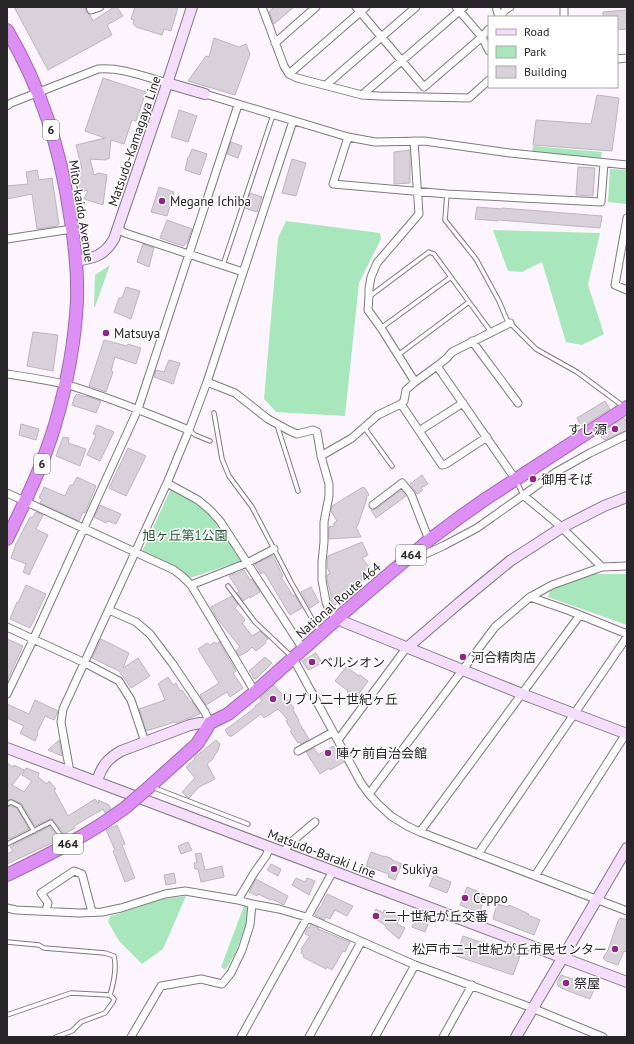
<svg xmlns="http://www.w3.org/2000/svg" width="634" height="1044" font-family="'PT Sans','Noto Sans JP',sans-serif">
	<style>
		.green { fill: #a8e6bb }
		.building { fill: #d9d1da; stroke: #bdb5be }
		.lines { fill: none; stroke-linecap: round; stroke-linejoin: round }
		.lane-casing { stroke: #807981; stroke-width: 5.5 }
		.street-casing { stroke: #807981; stroke-width: 9 }
		.secondary-casing { stroke: #807981; stroke-width: 12 }
		.highway-casing { stroke: #9e6aad; stroke-width: 14 }
		.lane { stroke: #fff; stroke-width: 3.5 }
		.street { stroke: #fff; stroke-width: 7 }
		.secondary { stroke: #f5ddfc; stroke-width: 10 }
		.highway { stroke: #dd8ff5; stroke-width: 12 }
		.highway-bridge-casing { stroke: #9e6aad; stroke-width: 14; stroke-linecap: butt }
		.highway-bridge { stroke: #dd8ff5; stroke-width: 12 }
		.poi-dot { fill: #922485; stroke: #fff; stroke-width: 1.5 }
		.labels { text-anchor: middle; stroke-width: 3; stroke-linejoin: round; paint-order: stroke }
		.shield { fill: #fff; stroke: #686668; stroke-width: 1 }
		.shield-label { font-size: 12px; font-weight: bold; fill: #282528 }
		.street-label { font-size: 13px; fill: #282528; stroke: #fff }
		.poi-label { font-size: 13px; fill: #282528; stroke: #fff; text-anchor: start }
		.park-label { font-size: 13px; fill: #205937; stroke: #fff }
	</style>
	<rect width="100%" height="100%" fill="#fdf5fe"/>
	<!-- green -->
	<path class="green" d="M533,146L602,152L601,158L532,152Z
		M610,169L627,170V204L608,202Z
		M286,221L380,233L381,239L359,283L345,416L276,412L264,399L278,238Z
		M493,230L600,233L588,285L604,334L582,345L566,342L542,262L522,272L508,271Z
		M110,265L95,307H94L95,275Z
		M171,489C185,497 199,504 211,515C223,527 232,543 242,558L241,561L190,578L179,569L142,552Z
		M595,574H627V625L548,597L551,588Z
		M186,896L163,949L142,964L119,941L108,922L110,916L115,915L163,899Z
		M244,906L249,908L248,919L235,954L225,970L221,967Z"/>
	<!-- building -->
	<path class="building" d="M14,7H85L86,12L90,15L93,21L114,7H117L123,16L107,25L112,35L48,70Z
		M135,7H178L171,31L164,29L162,35L136,27V26L133,24L134,20L131,19Z
		M274,7H294L274,24L269,12Z
		M627,10V29L617,30V17H603V12Z
		M214,38L239,47L246,44L250,54L235,95L188,81L206,56L209,57Z
		M103,78L146,92L136,121L132,120L124,144L111,140L109,159H106V160L90,159L94,175L99,173L107,175L103,205L84,199L88,190L80,192L77,179H78L76,171L82,169L76,145L105,138L85,131Z
		M597,95L619,98L612,151L533,145L536,120L591,124Z
		M179,110L197,116L188,142L171,137Z
		M231,142L242,146L238,158L227,154Z
		M192,149L207,154L200,175L185,170L188,157H189Z
		M410,150V183L394,184V152Z
		M292,159L306,163L296,196L282,193Z
		M578,167L595,168L593,196L576,195Z
		M37,170L39,180L52,178L59,224L57,226L37,229L32,194L7,199V186L28,184L26,172Z
		M159,187L174,192L167,216L151,212Z
		M250,193L262,197L257,212L245,208Z
		M477,207L502,209V208L602,216L600,228L498,220V221L475,219Z
		M167,220L192,229L187,243L183,246L160,238Z
		M143,244L154,248L149,267L137,262Z
		M126,287L140,291L131,319L114,312L119,298H122Z
		M33,332L58,335L53,371L27,366Z
		M104,340L127,346L128,344L141,348L136,364L115,357L111,371L113,372L106,392L89,386Z
		M169,360L180,363L173,384L154,377L156,370L164,372Z
		M77,394L86,397V396L101,401L96,413L72,405L75,396Z
		M605,401L610,409L582,427L577,418Z
		M624,418L627,423V430L605,440L601,437L599,434Z
		M21,424L39,429L36,440L19,435Z
		M97,425L114,432L100,461L87,455L96,435L93,434Z
		M63,437L69,438L68,443L86,449L80,466L56,456Z
		M128,448L146,456L126,496L109,488Z
		M422,475L428,484L421,488L423,490L417,494L410,484Z
		M77,477L96,486L85,513L83,512L79,521L40,503L42,499L39,498L44,487L65,496L70,485H73Z
		M363,487L364,488H365L369,495L366,497L367,498L358,525L356,527L361,537L329,539V527L334,526V523L337,521L331,511L332,506Z
		M402,491L406,496L376,518L371,510L376,509L398,492Z
		M100,505L121,514L116,524L108,521L106,523L94,517Z
		M36,512L43,515L36,529L48,535L29,575L23,572L26,564L11,558L16,544L30,517L32,518Z
		M362,542L368,555L362,558L374,573L358,583L360,586L342,598L343,600L333,606L331,601V595L327,580V575L330,574L327,567L328,556Z
		M272,556H273L283,576L281,577L293,596L295,595L302,608L290,615L264,572L261,574L255,564Z
		M244,570L250,580L252,579L260,592L250,598V596L243,601L237,593L239,591L229,576L236,573V574Z
		M26,585L46,594L30,628L10,619L17,602L18,603Z
		M311,587L319,602L310,608L301,592Z
		M232,596L238,604L237,605V606L235,608L245,620L242,623L252,636L260,631L268,639L265,641L266,643L256,651L252,647L247,652L239,656L236,651L240,647L216,617L211,607Z
		M7,639L23,646L7,681Z
		M101,639L129,653L123,668L138,658L150,676L131,688L119,671L92,658Z
		M215,642L216,644L219,642L236,671L233,673L243,688L230,697L227,692L206,705L200,695L219,683L198,649L207,643L210,645Z
		M316,653L322,663L308,670L302,661Z
		M265,657L272,663L256,679L253,678L252,674L249,671Z
		M346,667L359,676L360,675L368,681L355,699L347,692L348,691L335,681Z
		M168,677L173,685L176,683L180,691L182,690L190,702L192,701L200,714L176,723L175,722L146,731L139,709L165,700L161,690L158,684Z
		M274,685L294,708L293,710L299,720L298,721L309,739L301,744L300,742L298,743L290,731L292,730L286,721L288,720L278,709L264,718L261,714L232,736H229L225,730L256,707L255,706L262,701L260,698Z
		M35,700L58,711L57,714L54,720L45,716L37,733L38,734L35,741L20,733L24,726L7,718V704L29,714Z
		M59,740L62,756L48,750Z
		M216,740L220,744L218,750L212,760L207,764L215,779L199,787L189,798L187,797L182,792L195,778L186,767L195,759L194,758Z
		M333,746L338,753H339L344,762L330,770L329,768L320,774L306,752L314,748L318,755Z
		M7,763L13,767L14,765L24,770L12,785L24,792L32,781L22,775L26,768L39,773L38,777L47,784L49,781L56,789L54,790L68,816L95,799L98,803L99,802L98,800L109,805L111,809L105,813L103,809L74,826L75,828L64,834L52,819H50L35,826L21,803L11,799L7,800Z
		M11,806L17,808L29,829L9,839L7,835V807Z
		M117,825L125,844L122,845L135,878L125,882L113,851L115,850L106,830Z
		M50,826L58,839L52,843L7,864V854L13,851L10,847L13,846V845Z
		M188,842L192,850L181,854L178,846Z
		M371,852L385,857V856L392,859V860L402,864L395,880L388,877L389,874L366,866Z
		M201,853L205,870L222,866L224,877L201,882L198,869H195L194,863L197,862L195,854Z
		M271,864L281,869L278,876L267,870Z
		M174,873L176,883L166,885L164,875Z
		M434,875L451,882L447,893L429,886Z
		M296,878L305,882L307,878L315,881L309,895L292,885Z
		M256,879L288,896L284,905L272,899L271,900L258,894L257,896L249,892Z
		M467,887L486,895L479,913L460,905Z
		M327,894L353,906L347,916L335,910L330,919L326,917L324,920L315,915L320,907H321Z
		M497,904L508,907L509,905L529,914L528,915L540,920L534,935L493,919Z
		M376,909L383,913L384,910L400,917L397,924L405,928L399,939L387,929L385,925L372,917Z
		M416,917L424,920L428,924L425,932L412,927Z
		M620,918L627,920V952L624,951L618,965L606,961L603,958L608,950L618,921Z
		M311,924L319,928L318,929L350,942L345,952L343,951L332,970L327,967L326,969L303,957L304,955L301,953L302,950L301,949L310,936L305,934L308,927L309,928Z
		M463,936L520,956L513,975L456,956Z
		M561,975L595,987L590,999L563,989L558,986L557,983Z"/>
	<g class="lines">
		<!-- lane casing -->
		<g class="lane-casing">
			<path id="lane" d="M447,194L445,220L476,259L499,301L507,320L536,349L577,372L623,406
				M223,265L273,115
				M370,296L429,252L434,254L491,332
				M381,328L451,277
				M398,355L469,302
				M214,413L222,459L229,476L252,507L274,549L291,582L319,631
				M277,425L298,491
				M364,427L392,466
				M189,430L195,435L210,441
				M517,482L523,495
				M228,586L255,622L292,657
				M152,787L248,824
				M7,804L11,802L19,806L34,831
				M7,844L51,822L66,843
				M7,942L39,945L44,948L105,953L114,956C117,969 114,982 110,995
				M7,1015L71,993L110,995L114,999L113,1002L105,1013L81,1022L72,1031L56,1037"/>
		</g>
		<!-- street casing -->
		<g class="street-casing">
			<path id="street" d="M90,7L91,10L100,7
				M262,7L284,66L289,74L297,78L362,95L379,96L469,98L489,80
				M356,7L424,87L482,37L489,29
				M456,7L482,37L489,51
				M496,7L499,17
				M564,7V17
				M500,17L505,10L510,7
				M275,43L316,7
				M617,59L627,58
				M289,74L366,7
				M326,85L416,7
				M205,94L348,137L375,142L424,141L510,153L627,165
				M362,95L464,7
				M7,106L11,103L98,69C122,67 145,77 167,83
				M293,121L207,382L235,393L268,419L290,431L297,434L313,430L317,432L321,456L329,484V496L324,522V542L322,562V580L326,602L330,612L338,618
				M348,137L333,184L447,194L601,202L604,163
				M414,141L419,214L377,263L371,277L369,289V296L368,310L381,328L415,382
				M627,218L615,285L627,290
				M118,229L125,233L243,272
				M7,239L72,229
				M472,341L518,403
				M437,366L447,358L452,352L510,323
				M7,374C27,377 48,380 68,385C109,397 149,414 189,430L167,483L198,500L210,510L220,521L303,649
				M401,404L442,465L446,464L487,437
				M189,430L207,382
				M419,431L463,403
				M321,456L352,438L378,415L401,404L404,401L406,390L415,382L437,366L516,480
				M7,493L174,570L183,577L191,585L255,692
				M523,495L558,524L602,567
				M373,505L402,483L411,494L429,540
				M411,558L419,557L443,546L477,528L556,472L590,453L627,435
				M191,585L247,563L274,549
				M530,597L570,611L627,634
				M109,610L136,622L150,634L172,663L205,712L210,723
				M7,627L85,663L119,681L131,700L145,742
				M293,658L361,783L369,794L377,803L391,816L407,826L420,832L627,911
				M7,694L33,640L138,409L238,105
				M338,740L404,651L408,647
				M298,751L333,732
				M70,772L61,722L63,709L167,483
				M369,794L495,627L530,597L552,585L602,567L627,566
				M420,832L580,615
				M284,852L289,844L315,822
				M478,854L627,637
				M535,876L627,732
				M238,900L254,873L266,856L270,847
				M7,908L16,910L79,913L102,912L121,908L165,894L185,891L238,900L252,904L279,909L306,917L415,965L527,1006L603,1037
				M46,911L48,903L41,893L74,871L82,874L92,912
				M131,1037L161,986L201,979L222,984L231,973L242,950L250,925L252,904
				M241,1037L333,871
				M309,1037L361,942
				M375,1037L415,965
				M443,1037L472,985"/>
		</g>
		<!-- secondary casing -->
		<g class="secondary-casing">
			<path id="secondary" d="M167,83L205,94
				M76,261C94,258 104,256 114,239L164,93L192,7
				M338,618L344,622L522,694L627,734
				M408,647L459,603L510,561L561,528L604,506L627,497
				M7,748L627,982
				M97,781C102,766 107,759 121,751L190,725L200,723H210
				M516,1037L627,848"/>
		</g>
		<!-- highway casing -->
		<g class="highway-casing">
			<path id="highway" d="M7,30C42,90 60,148 70,215C75,244 78,271 77,300C75,342 67,384 55,425C43,465 25,502 7,539
				M148,788L197,744L204,733L210,723L228,714L255,692L348,609L429,540L460,517L487,498L627,407
				M7,875C48,855 89,835 126,807"/>
		</g>
		<!-- lane -->
		<use href="#lane" class="lane"/>
		<!-- street -->
		<use href="#street" class="street"/>
		<!-- secondary -->
		<use href="#secondary" class="secondary"/>
		<!-- highway -->
		<use href="#highway" class="highway"/>
		<!-- highway-bridge casing -->
		<g class="highway-bridge-casing">
			<path id="highway-bridge" d="M126,807L148,788"/>
		</g>
		<!-- highway-bridge -->
		<use href="#highway-bridge" class="highway-bridge"/>
	</g>
	<!-- markers -->
	<g class="poi-dot">
		<circle cx="162" cy="201" r="4"/>
		<circle cx="106" cy="333" r="4"/>
		<circle cx="615" cy="429" r="4"/>
		<circle cx="533" cy="479" r="4"/>
		<circle cx="463" cy="657" r="4"/>
		<circle cx="312" cy="662" r="4"/>
		<circle cx="273" cy="699" r="4"/>
		<circle cx="328" cy="753" r="4"/>
		<circle cx="394" cy="869" r="4"/>
		<circle cx="465" cy="898" r="4"/>
		<circle cx="376" cy="916" r="4"/>
		<circle cx="615" cy="949" r="4"/>
		<circle cx="566" cy="983" r="4"/>
	</g>
	<g class="labels">
		<!-- shield labels -->
		<g class="shield">
			<rect x="43" y="120" width="16" height="20" rx="3"/>
			<rect x="34" y="454" width="16" height="20" rx="3"/>
			<rect x="396" y="545" width="30" height="20" rx="3"/>
			<rect x="53" y="834" width="30" height="20" rx="3"/>
		</g>
		<g class="shield-label">
			<text x="51" y="134">6</text>
			<text x="42" y="468">6</text>
			<text x="411" y="559">464</text>
			<text x="68" y="848">464</text>
		</g>
		<!-- street labels -->
		<g class="street-label">
			<text transform="translate(134 141) rotate(-71)" y="5">Matsudo-Kamagaya Line</text>
			<text transform="translate(82 211) rotate(81)" y="5">Mito-kaido Avenue</text>
			<text transform="translate(338 600) rotate(-41)" y="5">National Route 464</text>
			<text transform="translate(322 853) rotate(21)" y="5">Matsudo-Baraki Line</text>
		</g>
		<!-- poi labels -->
		<g class="poi-label">
			<text x="170" y="206">Megane Ichiba</text>
			<text x="114" y="338">Matsuya</text>
			<text x="607" y="434" text-anchor="end">すし源</text>
			<text x="541" y="484">御用そば</text>
			<text x="471" y="662">河合精肉店</text>
			<text x="320" y="667">ベルシオン</text>
			<text x="281" y="704">リブリ二十世紀ヶ丘</text>
			<text x="336" y="758">陣ケ前自治会館</text>
			<text x="402" y="874">Sukiya</text>
			<text x="473" y="903">Ceppo</text>
			<text x="384" y="921">二十世紀が丘交番</text>
			<text x="607" y="954" text-anchor="end">松戸市二十世紀が丘市民センター</text>
			<text x="574" y="988">祭屋</text>
		</g>
		<!-- park labels -->
		<g class="park-label">
			<text x="185" y="540">旭ヶ丘第1公園</text>
		</g>
	</g>
	<!-- border -->
	<rect width="634" height="1044" fill="none" stroke="#282528" stroke-width="16"/>
	<!-- legend -->
	<rect x="488" y="16" width="130" height="72" fill="#ffffff" stroke="#a9a8a9"/>
	<rect x="496" y="29" width="20" height="6" fill="#f5ddfc" stroke="#a9a8a9"/>
	<text x="524" y="36" font-size="12" fill="#282528">Road</text>
	<rect x="496" y="46" width="20" height="12" fill="#a8e6bb" stroke="#a9a8a9"/>
	<text x="524" y="56" font-size="12" fill="#282528">Park</text>
	<rect x="496" y="66" width="20" height="12" fill="#d9d1da" stroke="#a9a8a9"/>
	<text x="524" y="76" font-size="12" fill="#282528">Building</text>
</svg>
